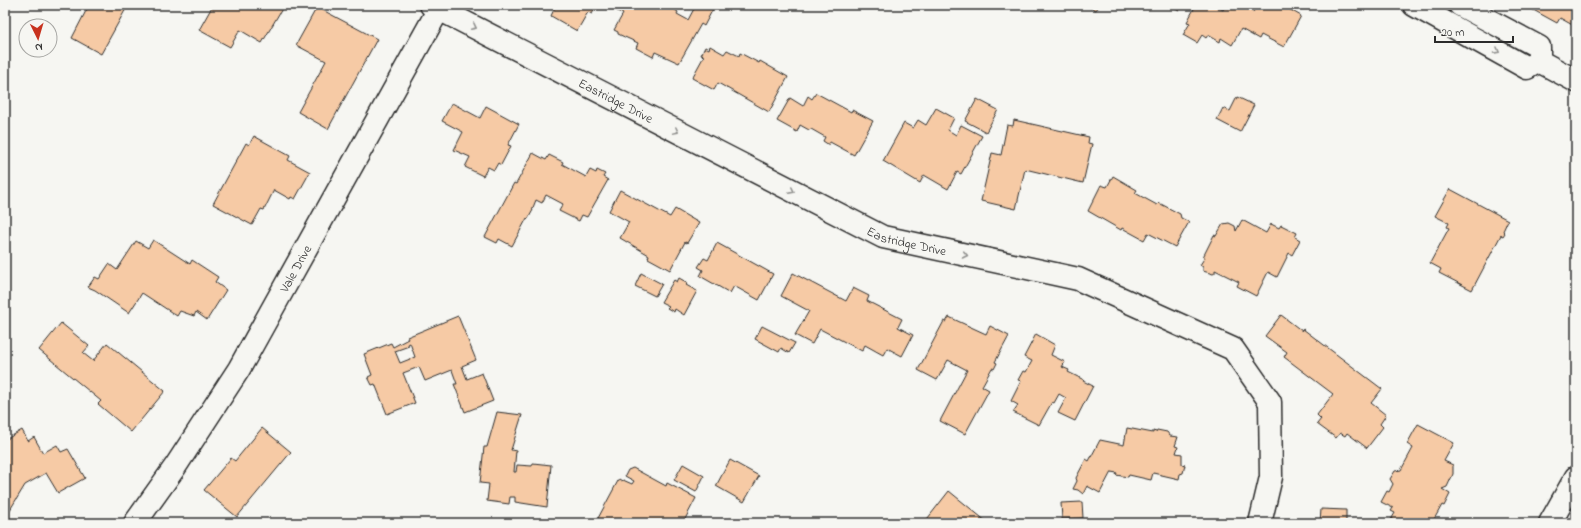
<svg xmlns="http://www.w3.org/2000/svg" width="1581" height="528" font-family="'Indie Flower',sans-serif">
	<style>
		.building { fill: #f6caa5; stroke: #2b2b2b; fill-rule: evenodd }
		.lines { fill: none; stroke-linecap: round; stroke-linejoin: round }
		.street-casing { stroke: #2b2b2b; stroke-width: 25 }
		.secondary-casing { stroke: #2b2b2b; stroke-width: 25 }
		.street { stroke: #f6f6f2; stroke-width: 22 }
		.secondary { stroke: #f6f6f2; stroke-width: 22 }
		.oneway { stroke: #90908e }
		.labels { text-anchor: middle; stroke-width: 3; stroke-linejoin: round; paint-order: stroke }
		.street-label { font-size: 13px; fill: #2b2b2b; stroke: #f6f6f2 }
	</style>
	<rect width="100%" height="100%" fill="#f6f6f2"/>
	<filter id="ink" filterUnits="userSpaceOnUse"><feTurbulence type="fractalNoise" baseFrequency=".025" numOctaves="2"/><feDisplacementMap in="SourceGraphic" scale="8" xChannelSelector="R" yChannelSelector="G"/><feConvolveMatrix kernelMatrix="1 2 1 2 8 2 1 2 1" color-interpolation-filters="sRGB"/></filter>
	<g filter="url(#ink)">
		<!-- building -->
		<path class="building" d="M89,5H128L101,54L72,38Z
			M213,5H279L283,7L262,43L240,30L230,47L199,30Z
			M556,5H597L592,14L588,12L577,31L551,16Z
			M606,5H668L678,12L677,14L688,20L696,5H715L704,26L701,24L679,63L655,52L653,57L636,48L638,43L618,34V32L614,30L623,14Z
			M1084,5H1100L1096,10Z
			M1168,5H1183L1179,11Z
			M1196,5H1214L1223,10L1226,5H1237L1240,7L1241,5L1253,12L1257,5H1282L1301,16L1284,47L1261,35L1259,39L1241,29L1232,45L1221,38L1220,42L1208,35L1206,38L1202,35L1197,43L1183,35L1190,23L1187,22Z
			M1526,5H1576V27L1560,18L1557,23L1526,6Z
			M317,7L377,39L328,129L298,112L326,61L296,45Z
			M710,46L724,54L727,50L739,56L740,53L759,63L760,61L788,77L769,112L718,83L714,90L692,78L704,56L701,55L705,47L709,49Z
			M816,93L851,112L852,110L873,121L854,155L830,142L829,145L823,141L825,137L811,129L809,130L800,125L797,132L777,121L790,98L803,106L808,96L812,99Z
			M1237,97L1254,105L1240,132L1217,120L1223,108L1230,111Z
			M977,99L998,110L986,132L965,121Z
			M452,103L480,118L486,106L519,124L508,145L511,146L501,165L498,163L494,170L488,167L483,176L465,167L470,157L454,150L463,132L442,121Z
			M936,108L954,118L948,130L956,135L961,125L982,136L961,174L957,172L948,189L924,175L920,183L883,161L904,123L913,128L918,120L926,125Z
			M1014,120L1089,137L1088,143L1092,144L1083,183L1025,169L1016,209L981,201L992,153L1001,155L1007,125L1013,126Z
			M254,136L290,156L288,160L310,172L295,199L291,197L290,199L274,190L264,210L261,209L252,225L213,204L246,143L249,145Z
			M533,153L546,160L549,155L563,162L562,164L586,177L590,170L596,173L597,170L605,174L603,177L608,180L587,217L582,215L579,221L559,211L563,204L546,195L542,203L536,200L532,210H533L528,219L527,218L512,246L499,239L497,243L485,237L514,183L516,184Z
			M1113,176L1137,190L1135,193L1157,205L1159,203L1180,214L1181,218L1189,222L1175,247L1148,233L1144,240L1122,228L1121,230L1088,211L1101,185L1107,187Z
			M1450,189L1508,220L1503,231L1505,233L1503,236L1501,235L1472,290L1439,273L1441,269L1430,263L1449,228L1447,227L1449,223L1435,216Z
			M620,190L670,217L675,209L699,223L687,243L685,242L670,270L648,258L649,255L620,238L629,222L609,211Z
			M1242,220L1266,233L1271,224L1279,228L1281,225L1297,233L1295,237L1300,240L1292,255L1289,253L1277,277L1268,272L1256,296L1237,286L1239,282L1215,270V273L1213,274L1203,271V267L1200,265L1205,257H1203L1214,235L1216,236L1223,224L1229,223L1235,226L1236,231Z
			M153,240L190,264L192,260L218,277L215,282L226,290L207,320L196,312L194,316L180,311L177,316L142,293L129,313L95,290L88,287L95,277L99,279L109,264L117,270L136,241L148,248Z
			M717,243L773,274L759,300L734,286L730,293L700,276L703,270L698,267L704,258L708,260Z
			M641,273L662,284L655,296L635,286Z
			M793,273L846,301L853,288L869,296L867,301L902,319L898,327L913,335L902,356L887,348L883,355L865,345L862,351L820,329L812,344L795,335L809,311L781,296Z
			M679,278L688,283L686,285L697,291L684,315L675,309L674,312L667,308L669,306L661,302L674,280L677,282Z
			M1281,315L1302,331L1303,329L1382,389L1371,403L1386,415L1380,424L1383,427L1367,448L1347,433L1345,436L1340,433L1336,438L1317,424L1321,419L1317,415L1333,394L1284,357L1287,352L1265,336Z
			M458,316L476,360L462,366L467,379L482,373L493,401L465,412L454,384H457L452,370L425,381L419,367L403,373L415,403L387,414L375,384L372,385L368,377L372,375L364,354L391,343L393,347L408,339L407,337ZM410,343L415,357L400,363L395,351L409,346L408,344Z
			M949,317L986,334L990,326L1009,336L995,362L997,363L994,369L992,368L982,386L989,390L965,434L940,421L967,370L948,360L937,380L918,370L944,321L946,322Z
			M61,323L89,346L83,353L93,361L107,343L165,391L131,432L98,404L101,401L39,350Z
			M762,326L795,343L789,353L781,348L779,352L755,339Z
			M1036,334L1055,345L1051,355L1065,362L1062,367L1069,370L1068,372L1084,380L1083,381L1093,386L1075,421L1058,413L1066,398L1059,394L1054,403L1052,402L1039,425L1013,412L1018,405L1011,401L1021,381L1018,380L1023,371L1026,372L1032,361L1024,357Z
			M497,412L522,415L511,450L516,451L514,472H516L517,465L532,466L533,463L551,465L547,507L515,502V497H510L509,504L487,501L489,484L480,483L484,447H487Z
			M1418,424L1454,443L1444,461L1453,465V474L1447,487L1442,489L1450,494L1444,506L1442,505L1432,523H1389L1395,513L1391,511L1393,508L1381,502L1387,491L1389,492L1393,484L1390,479L1395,471L1401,470L1413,448L1407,444Z
			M262,428L291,452L237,517L204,490L231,458L235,461Z
			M1127,428L1153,433V431L1156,432L1157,430L1167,432L1170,436L1178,437L1175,446L1178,447L1176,453L1182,454V464L1185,465L1183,473L1180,474L1179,479L1153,473L1151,480L1129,475L1128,477L1116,475L1117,473L1111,472L1100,493L1087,486L1083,494L1078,490L1073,489L1077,481L1076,478L1086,459L1089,461L1100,440L1124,445Z
			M22,430L28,441L34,437L43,453L57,445L61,452L68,449L85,478L58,493L46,473L25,485L5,518V440Z
			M730,460L759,476L744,502L716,486Z
			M683,464L704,476L696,492L674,480Z
			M633,468L666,486L667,483L696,498L683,523H599L596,522L619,479L622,481L623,480L632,484L634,481L625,476L628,470Z
			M949,491L987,522L986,523H924Z
			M1082,502L1083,518L1062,519L1061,503Z
			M1321,509L1346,510V523H1320Z
			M730,518L735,521L737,518L747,523H727Z"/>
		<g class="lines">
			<!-- street casing -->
			<g class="street-casing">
				<g id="street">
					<path id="s1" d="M431,5L883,237L1078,279L1233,349L1270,402L1271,477L1260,523"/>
					<path id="s2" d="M135,523L175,467L239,369L441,5"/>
					<path d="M1550,523L1576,477"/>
				</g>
			</g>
			<!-- secondary casing -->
			<g class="secondary-casing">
				<path id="secondary" d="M1414,5L1527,68L1539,61
					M1460,5L1539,47V61
					M1539,61L1576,81"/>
			</g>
			<!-- street -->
			<use href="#street" class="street"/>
			<!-- secondary -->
			<use href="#secondary" class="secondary"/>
		</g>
		<!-- one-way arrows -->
		<defs><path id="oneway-chevron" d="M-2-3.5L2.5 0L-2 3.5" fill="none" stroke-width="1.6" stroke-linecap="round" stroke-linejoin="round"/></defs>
		<g class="oneway">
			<use href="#oneway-chevron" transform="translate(474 27) rotate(27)"/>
			<use href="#oneway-chevron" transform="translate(1497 51) rotate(29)"/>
			<use href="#oneway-chevron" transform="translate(676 131) rotate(27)"/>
			<use href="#oneway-chevron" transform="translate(792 191) rotate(27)"/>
			<use href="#oneway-chevron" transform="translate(965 255) rotate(12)"/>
		</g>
	</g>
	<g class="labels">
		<!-- street labels -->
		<g class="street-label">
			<text dy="5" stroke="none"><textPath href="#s1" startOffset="208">Eastridge Drive</textPath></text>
			<text dy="5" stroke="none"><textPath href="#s1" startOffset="532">Eastridge Drive</textPath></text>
			<text dy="5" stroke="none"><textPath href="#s2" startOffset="301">Vale Drive</textPath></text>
		</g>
	</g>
	<!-- margin -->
	<rect width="1581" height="528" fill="none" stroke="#f6f6f2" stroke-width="20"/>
	<rect x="10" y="10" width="1561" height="508" fill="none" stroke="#2b2b2b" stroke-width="1.5" filter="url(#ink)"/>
	<!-- north arrow -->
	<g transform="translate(38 38) rotate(175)"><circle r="19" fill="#f6f6f2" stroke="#a5a5a2"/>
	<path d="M0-3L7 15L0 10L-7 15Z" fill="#c8321e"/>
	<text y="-6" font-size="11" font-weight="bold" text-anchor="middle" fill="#2b2b2b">N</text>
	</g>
	<!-- scale -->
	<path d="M1435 36v6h78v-6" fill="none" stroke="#2b2b2b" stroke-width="2"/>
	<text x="1441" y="36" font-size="12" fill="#2b2b2b" stroke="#f6f6f2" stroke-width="3" paint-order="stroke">20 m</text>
</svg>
